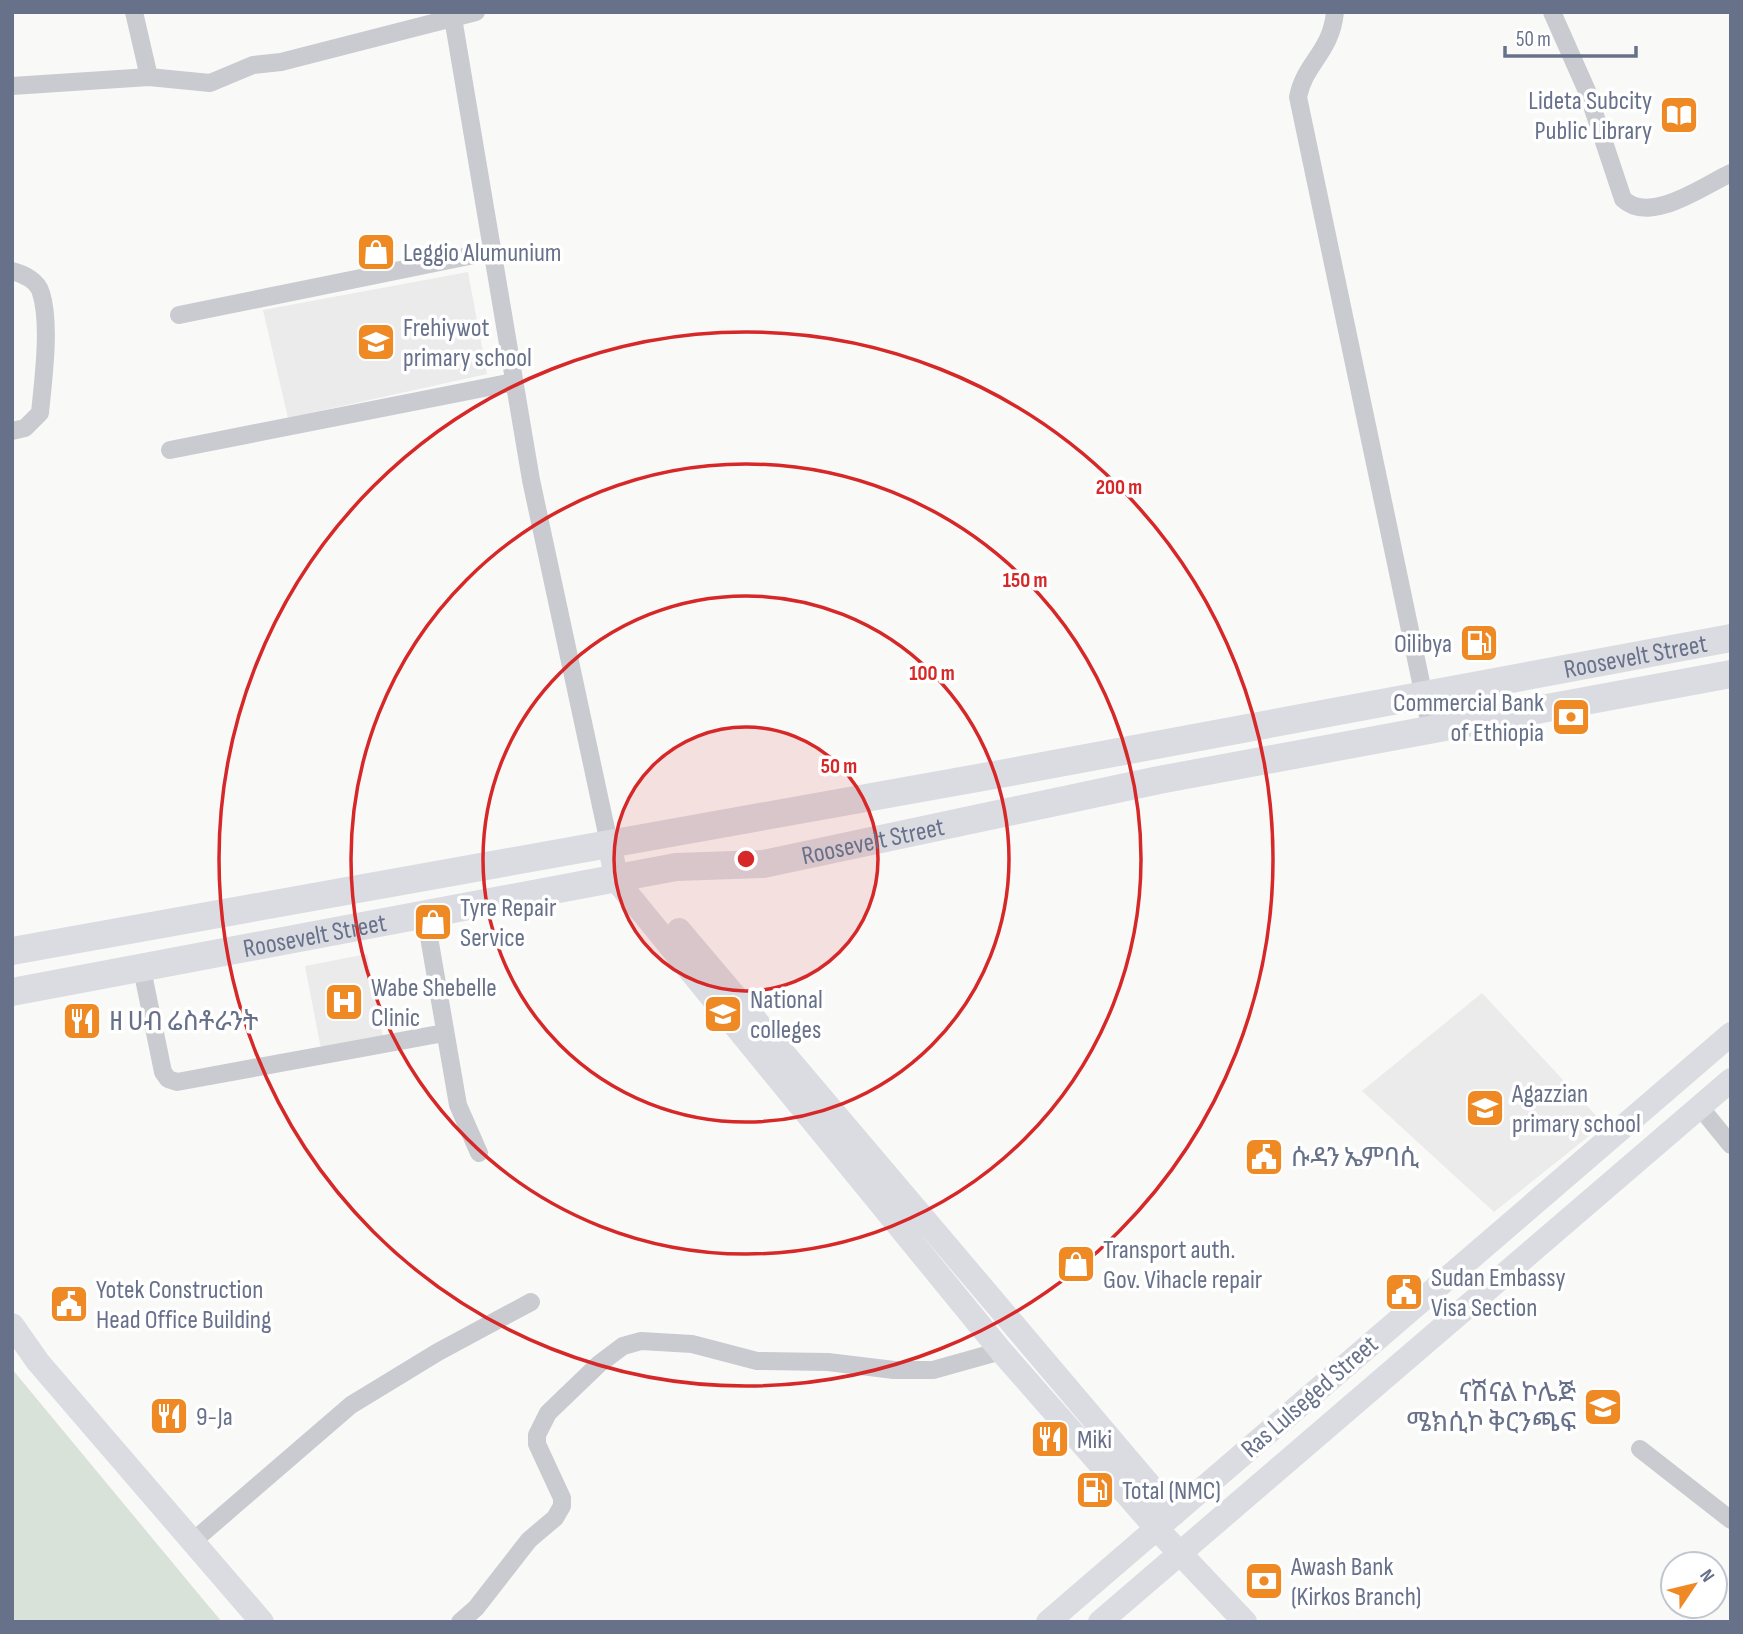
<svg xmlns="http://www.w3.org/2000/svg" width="1743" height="1634" font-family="'Sofia Sans Condensed','Noto Sans Ethiopic',sans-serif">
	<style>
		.built { fill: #eaebea }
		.green { fill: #d9e2d8 }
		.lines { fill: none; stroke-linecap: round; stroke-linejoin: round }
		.street { stroke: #c9cbd0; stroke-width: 18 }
		.secondary { stroke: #dadce2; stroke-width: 24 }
		.primary { stroke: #dadce2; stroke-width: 28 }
		.ring { fill: none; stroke: #d62828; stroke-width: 3.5 }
		.labels { text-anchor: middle; stroke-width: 7; stroke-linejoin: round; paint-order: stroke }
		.poi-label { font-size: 26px; fill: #67718a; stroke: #fff; text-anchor: start }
		.street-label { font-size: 26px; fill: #67718a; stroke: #fff }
		.centre { fill: #d62828; stroke: #fff; stroke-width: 3.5 }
		.ring-label { font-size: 21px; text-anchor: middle; font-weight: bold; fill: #d62828; stroke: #fff; stroke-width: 7; stroke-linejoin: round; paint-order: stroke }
	</style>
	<rect width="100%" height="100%" fill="#f9faf7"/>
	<!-- built -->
	<path class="built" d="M468,272L487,374L288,418L263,310Z
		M367,954L383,1038L321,1049L305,966Z
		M1482,993L1604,1124L1494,1212L1362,1091Z"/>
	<!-- green -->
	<path class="green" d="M12,1369L201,1597L222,1622H12Z"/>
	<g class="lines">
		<!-- street -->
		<path class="street" d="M134,12L149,77
			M452,12L531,480L609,843
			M1335,12C1331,53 1305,62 1298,97L1431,730
			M1552,12L1587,91L1623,199C1650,225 1703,186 1731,173
			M12,86L149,77L210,83L253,65L281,62L476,12
			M12,271C24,274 38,281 41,293C51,324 43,381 40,413L25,428L12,431
			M179,315L494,251
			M170,450L514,382
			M425,914L458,1105L479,1153
			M142,969L163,1072L168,1079L177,1082L444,1033
			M1700,1107L1731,1145
			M1640,1449L1731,1520
			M191,1543L351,1405L438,1352L531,1302
			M460,1622L476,1608L529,1540L555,1518L562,1506V1498L537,1444V1435L548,1413L599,1364L623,1346L641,1341L692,1344L757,1361L828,1362L894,1370H933L1001,1351"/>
		<!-- secondary -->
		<path class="secondary" d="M609,843L617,881L1001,1351L1157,1529L1245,1622
			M679,930L1174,1514
			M12,1325L38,1362L262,1622
			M1048,1622L1731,1034
			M1100,1622L1731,1080"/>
		<!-- primary -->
		<g class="primary">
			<path id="s1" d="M12,951L1011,772L1731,638"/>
			<path id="s2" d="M12,992L676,867L763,864L1159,780L1731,674"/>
		</g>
	</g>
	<!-- distance rings -->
	<circle cx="746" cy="859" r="132" fill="#d62828" fill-opacity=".12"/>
	<g class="ring">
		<circle cx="746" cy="859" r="132"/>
		<circle cx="746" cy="859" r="263"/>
		<circle cx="746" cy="859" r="395"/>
		<circle cx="746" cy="859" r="527"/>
	</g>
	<!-- icons -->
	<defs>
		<g id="library-square" transform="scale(2.0125)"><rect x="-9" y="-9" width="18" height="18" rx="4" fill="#ee8923" stroke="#fff"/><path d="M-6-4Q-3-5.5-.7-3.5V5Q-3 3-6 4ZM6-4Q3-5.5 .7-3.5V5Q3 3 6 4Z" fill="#fff"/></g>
		<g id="shop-square" transform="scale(2.0125)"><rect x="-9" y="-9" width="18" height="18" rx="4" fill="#ee8923" stroke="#fff"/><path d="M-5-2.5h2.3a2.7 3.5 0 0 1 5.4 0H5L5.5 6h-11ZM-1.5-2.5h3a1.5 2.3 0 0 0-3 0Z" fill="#fff"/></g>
		<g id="school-square" transform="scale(2.0125)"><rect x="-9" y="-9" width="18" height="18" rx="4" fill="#ee8923" stroke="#fff"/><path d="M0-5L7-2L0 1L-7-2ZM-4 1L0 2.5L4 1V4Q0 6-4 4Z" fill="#fff"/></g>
		<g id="fuel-square" transform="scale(2.0125)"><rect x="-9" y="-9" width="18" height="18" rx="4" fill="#ee8923" stroke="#fff"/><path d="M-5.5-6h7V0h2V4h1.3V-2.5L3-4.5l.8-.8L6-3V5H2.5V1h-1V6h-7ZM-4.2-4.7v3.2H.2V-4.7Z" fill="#fff"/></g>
		<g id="bank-square" transform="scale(2.0125)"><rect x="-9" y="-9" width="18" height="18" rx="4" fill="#ee8923" stroke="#fff"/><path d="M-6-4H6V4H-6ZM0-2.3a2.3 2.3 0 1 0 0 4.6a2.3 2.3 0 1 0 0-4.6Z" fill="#fff"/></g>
		<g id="hospital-square" transform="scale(2.0125)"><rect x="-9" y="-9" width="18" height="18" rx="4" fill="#ee8923" stroke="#fff"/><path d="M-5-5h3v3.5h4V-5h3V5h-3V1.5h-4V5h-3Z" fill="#fff"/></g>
		<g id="restaurant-square" transform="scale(2.0125)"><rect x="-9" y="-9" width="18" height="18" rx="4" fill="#ee8923" stroke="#fff"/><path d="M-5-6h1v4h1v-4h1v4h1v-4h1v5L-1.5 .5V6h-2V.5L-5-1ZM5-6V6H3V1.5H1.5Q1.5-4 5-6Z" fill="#fff"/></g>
		<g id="civic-square" transform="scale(2.0125)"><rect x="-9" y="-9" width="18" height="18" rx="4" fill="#ee8923" stroke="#fff"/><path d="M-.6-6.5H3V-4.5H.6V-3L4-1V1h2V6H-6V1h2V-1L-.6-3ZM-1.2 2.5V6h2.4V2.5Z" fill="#fff"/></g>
		<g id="university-square" transform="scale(2.0125)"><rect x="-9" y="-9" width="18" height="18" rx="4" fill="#ee8923" stroke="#fff"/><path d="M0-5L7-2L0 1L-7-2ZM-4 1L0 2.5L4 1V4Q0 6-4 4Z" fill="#fff"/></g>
	</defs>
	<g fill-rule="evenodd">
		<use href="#library-square" x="1679" y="115"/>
		<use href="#shop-square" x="376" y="252"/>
		<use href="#school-square" x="376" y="342"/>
		<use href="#fuel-square" x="1479" y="643"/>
		<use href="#bank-square" x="1571" y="717"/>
		<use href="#shop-square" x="433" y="922"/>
		<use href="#hospital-square" x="344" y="1002"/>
		<use href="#school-square" x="723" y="1014"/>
		<use href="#restaurant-square" x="82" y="1021"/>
		<use href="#school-square" x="1485" y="1108"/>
		<use href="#civic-square" x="1264" y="1157"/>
		<use href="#shop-square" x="1076" y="1264"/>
		<use href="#civic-square" x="1404" y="1292"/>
		<use href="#civic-square" x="69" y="1304"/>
		<use href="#university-square" x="1603" y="1407"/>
		<use href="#restaurant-square" x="169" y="1416"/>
		<use href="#restaurant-square" x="1050" y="1439"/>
		<use href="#fuel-square" x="1095" y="1490"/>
		<use href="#bank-square" x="1264" y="1581"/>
	</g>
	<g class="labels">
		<!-- poi labels -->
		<g class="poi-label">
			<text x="1652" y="109" text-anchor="end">Lideta Subcity<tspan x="1652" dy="30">Public Library</tspan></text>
			<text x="403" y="261">Leggio Alumunium</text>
			<text x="403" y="336">Frehiywot<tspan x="403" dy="30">primary school</tspan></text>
			<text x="1452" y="652" text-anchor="end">Oilibya</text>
			<text x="1544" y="711" text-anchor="end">Commercial Bank<tspan x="1544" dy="30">of Ethiopia</tspan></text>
			<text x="460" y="916">Tyre Repair<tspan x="460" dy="30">Service</tspan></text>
			<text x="371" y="996">Wabe Shebelle<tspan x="371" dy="30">Clinic</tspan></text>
			<text x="750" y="1008">National<tspan x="750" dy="30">colleges</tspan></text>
			<text x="109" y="1030">ዘ ሀብ ሬስቶራንት</text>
			<text x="1512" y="1102">Agazzian<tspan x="1512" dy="30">primary school</tspan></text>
			<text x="1291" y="1166">ሱዳን ኤምባሲ</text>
			<text x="1103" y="1258">Transport auth.<tspan x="1103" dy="30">Gov. Vihacle repair</tspan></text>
			<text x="1431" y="1286">Sudan Embassy<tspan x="1431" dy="30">Visa Section</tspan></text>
			<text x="96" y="1298">Yotek Construction<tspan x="96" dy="30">Head Office Building</tspan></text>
			<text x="1576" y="1401" text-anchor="end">ናሽናል ኮሌጅ<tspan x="1576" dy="30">ሜክሲኮ ቅርንጫፍ</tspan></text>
			<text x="196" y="1425">9-Ja</text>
			<text x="1077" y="1448">Miki</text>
			<text x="1122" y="1499">Total (NMC)</text>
			<text x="1291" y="1575">Awash Bank<tspan x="1291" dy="30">(Kirkos Branch)</tspan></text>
		</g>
		<!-- street labels -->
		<g class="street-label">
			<text dy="9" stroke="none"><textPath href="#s1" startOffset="1650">Roosevelt Street</textPath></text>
			<text dy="9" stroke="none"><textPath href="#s2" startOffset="875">Roosevelt Street</textPath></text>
			<text dy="9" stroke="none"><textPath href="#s2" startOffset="308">Roosevelt Street</textPath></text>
			<text transform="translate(1309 1396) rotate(-41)" y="9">Ras Lulseged Street</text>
		</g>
	</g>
	<circle cx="746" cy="859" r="10" class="centre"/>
	<g class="ring-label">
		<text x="1119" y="494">200 m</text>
		<text x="1025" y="587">150 m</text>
		<text x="932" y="680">100 m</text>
		<text x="839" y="773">50 m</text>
	</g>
	<!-- border -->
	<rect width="1743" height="1634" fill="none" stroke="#67718a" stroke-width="28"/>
	<!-- north arrow -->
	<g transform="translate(1694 1585) rotate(55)"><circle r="33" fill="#ffffff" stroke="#c2c6d0" stroke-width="2"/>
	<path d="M0-5L12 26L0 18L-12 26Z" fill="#ee8923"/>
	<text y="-10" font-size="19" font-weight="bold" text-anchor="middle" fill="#67718a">N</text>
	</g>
	<!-- scale -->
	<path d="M1505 46v10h131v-10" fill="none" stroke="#67718a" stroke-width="3.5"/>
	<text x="1516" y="46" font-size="21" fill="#67718a" stroke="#ffffff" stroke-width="5" paint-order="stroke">50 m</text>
</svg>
